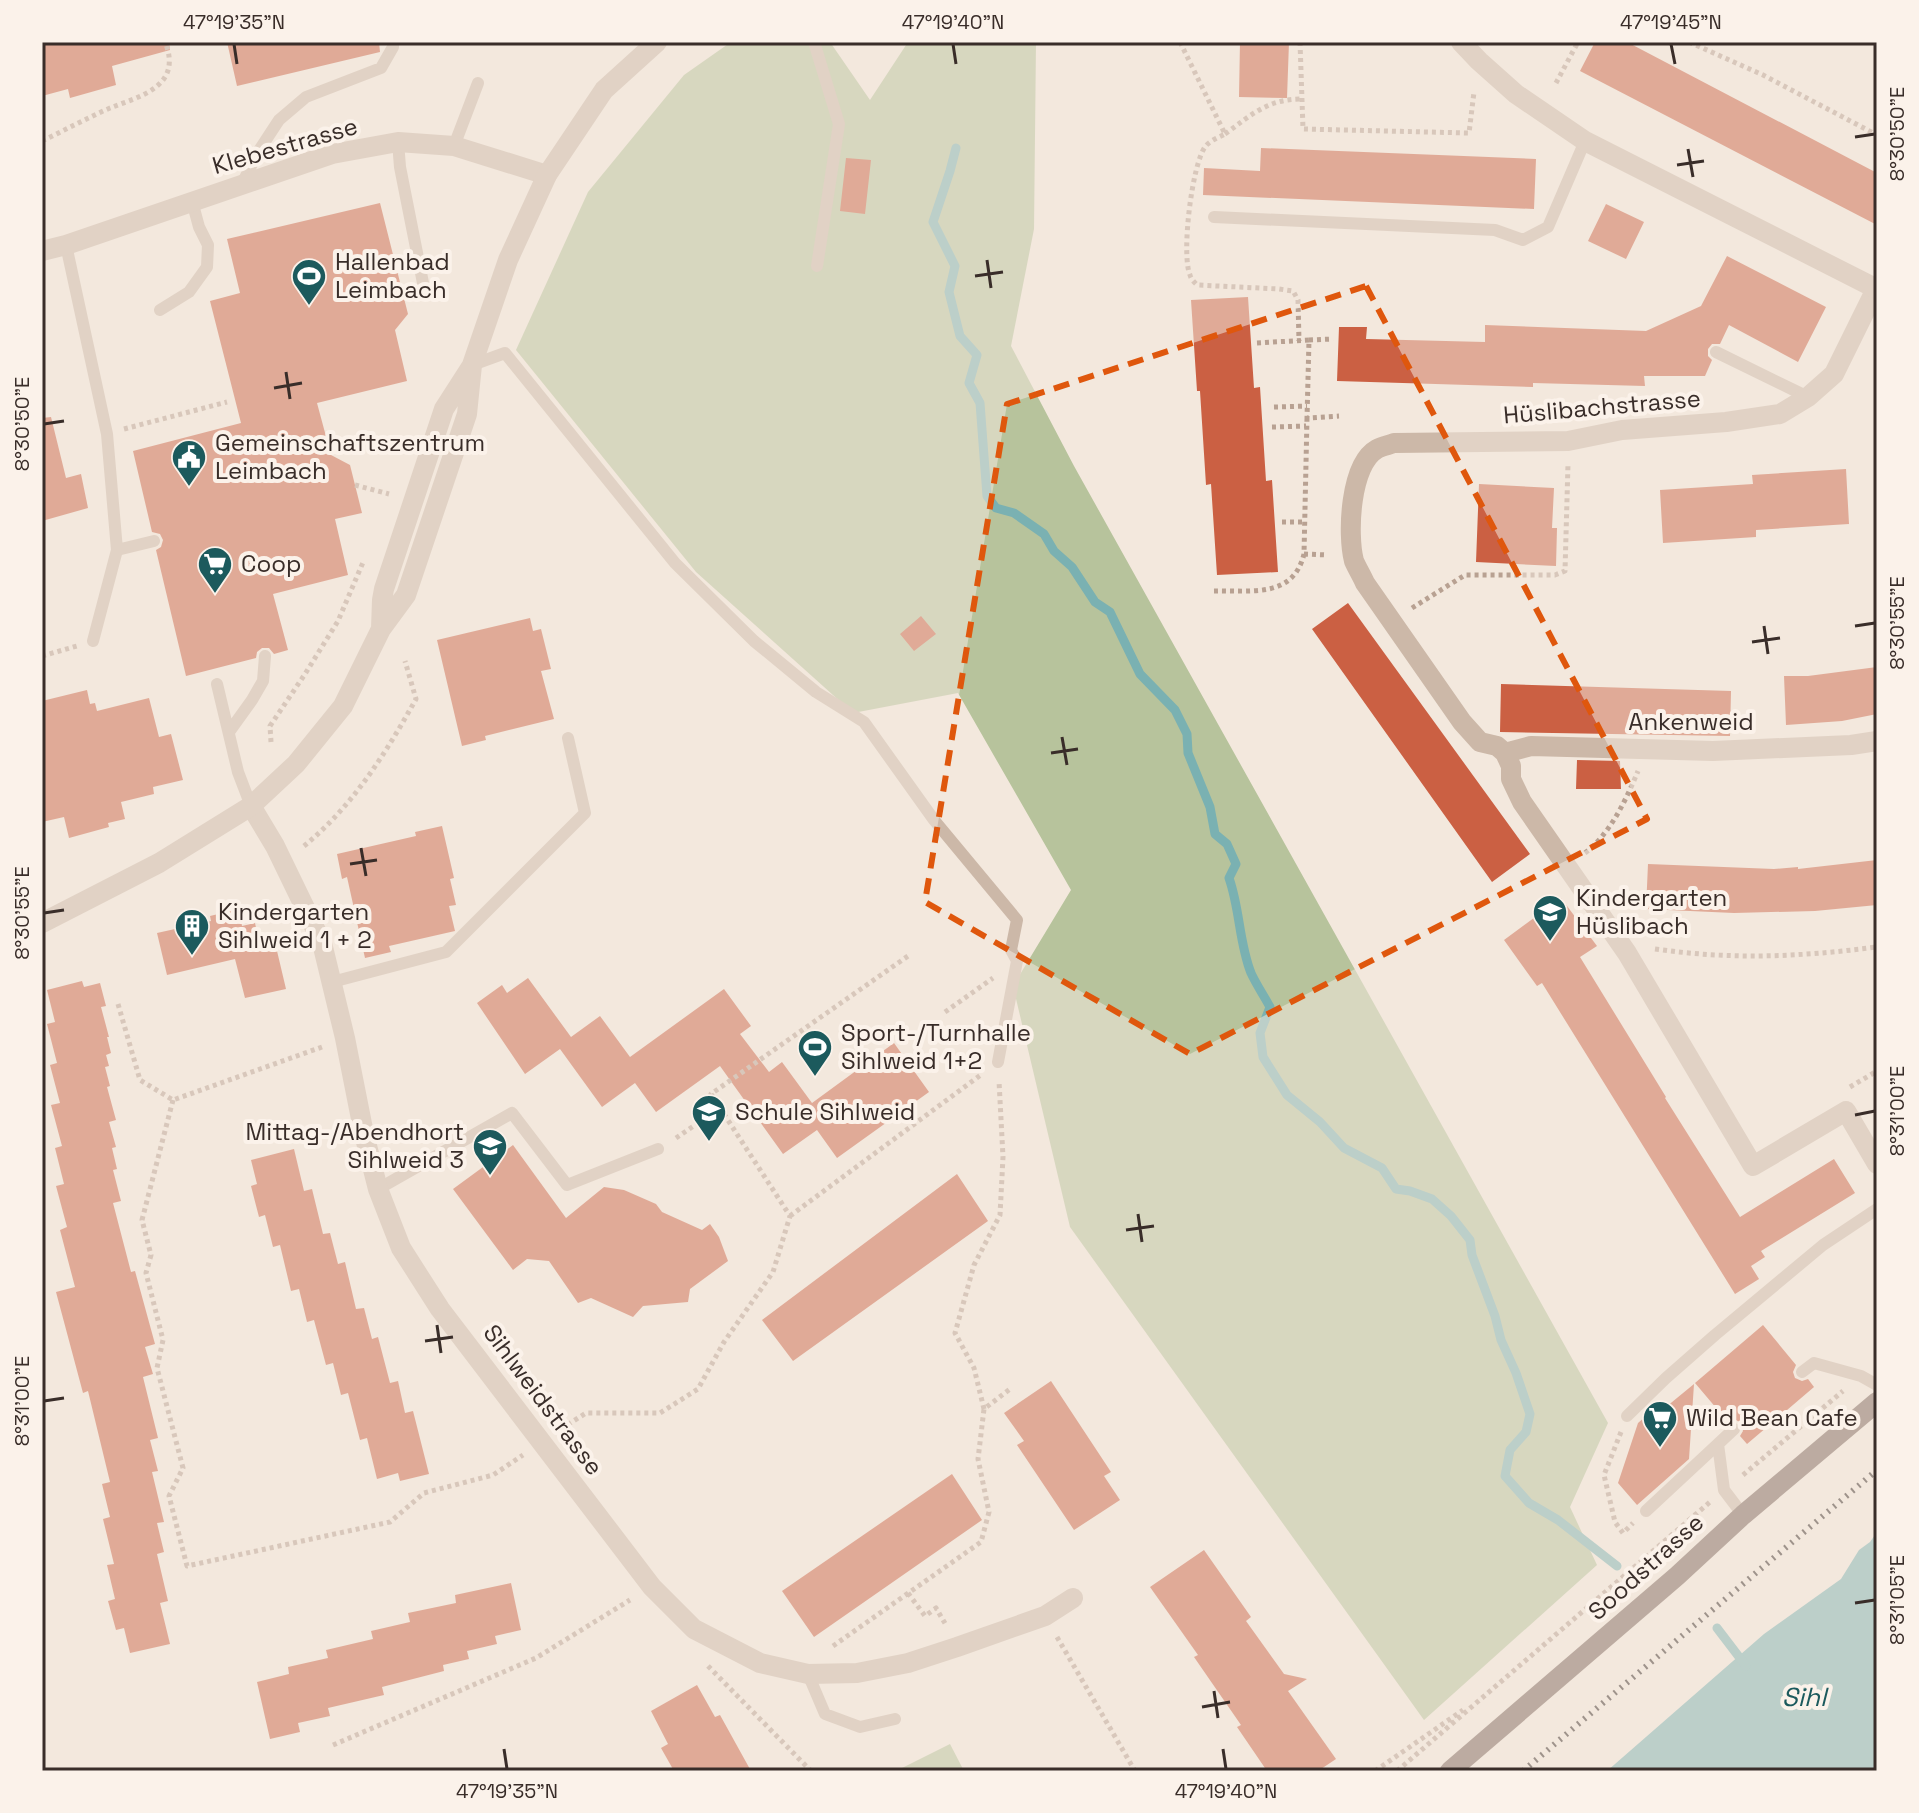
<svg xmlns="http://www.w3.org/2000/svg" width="1919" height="1813" font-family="'Space Grotesk',sans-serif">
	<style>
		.green { fill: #b7c39c }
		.water { fill: #7ab1b2 }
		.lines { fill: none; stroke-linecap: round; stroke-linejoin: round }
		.stream { stroke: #7ab1b2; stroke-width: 9 }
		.building { fill: #cb6043 }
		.path { stroke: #b8a192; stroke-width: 5; stroke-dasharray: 4 4; stroke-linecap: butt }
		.service { stroke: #ccb8a8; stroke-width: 12 }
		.minor { stroke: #ccb8a8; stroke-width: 20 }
		.tertiary { stroke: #ccb8a8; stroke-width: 20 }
		.primary { stroke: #7b6359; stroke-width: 20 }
		.rail { stroke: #392d29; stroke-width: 6; stroke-dasharray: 2 6; stroke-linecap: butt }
		.marked { fill: none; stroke: #df570d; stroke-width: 6; stroke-dasharray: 16 10; stroke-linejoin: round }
		.ticks { fill: none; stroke: #392d29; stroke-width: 3 }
		.labels { text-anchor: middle; stroke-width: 8; stroke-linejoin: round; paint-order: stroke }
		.street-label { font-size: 24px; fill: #392d29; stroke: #fbf2ea }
		.poi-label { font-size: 24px; fill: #392d29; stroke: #fbf2ea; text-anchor: start }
		.water-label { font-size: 26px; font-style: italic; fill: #1c5a5d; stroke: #fbf2ea }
		.neatline { fill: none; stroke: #392d29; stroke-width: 3 }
		.ticks-label { font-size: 20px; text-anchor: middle; fill: #392d29 }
	</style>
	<rect width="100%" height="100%" fill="#f3e8dd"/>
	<!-- green -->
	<path class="green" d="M731,42H830L870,100L908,42H1036L1034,229L1011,346L1074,466L1608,1423L1570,1507L1597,1565L1424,1720L1070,1227L1013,986L1071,890L958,693L853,713L696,572L516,350L588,192L684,75Z
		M950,1744L964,1771H896Z"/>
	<!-- water -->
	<path class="water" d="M1877,1532V1771H1607L1764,1634L1841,1579L1859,1550L1870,1542Z"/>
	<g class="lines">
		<!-- stream -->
		<path class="stream" d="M956,148L950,171L933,222L955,266L949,292L960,336L977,355L969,383L980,403L987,496L996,508L1014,513L1044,534L1054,551L1072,567L1095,602L1110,612L1140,674L1175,710L1187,734L1188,753L1210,807L1215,834L1227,844L1236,864L1229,878C1240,909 1239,943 1251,973C1256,984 1264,996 1270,1007L1260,1033L1263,1057L1287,1095L1320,1122L1344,1148L1382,1168L1396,1189L1410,1191L1432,1199L1451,1216L1470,1240L1472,1255L1495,1316L1501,1340L1516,1373L1530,1414L1526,1432L1510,1450L1505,1476L1529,1503L1558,1520L1617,1566
			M1717,1628L1746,1666"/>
	</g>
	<!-- building -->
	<path class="building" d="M42,42H169L170,50L112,66L116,85L70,98L68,89L42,96Z
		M227,42H379L380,52L237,86Z
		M1240,42H1289L1287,98L1239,97Z
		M1595,42H1627L1877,173V225L1580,71Z
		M1261,148L1536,159L1534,209L1203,195L1204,168L1260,171Z
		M846,158L871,160L865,214L840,211Z
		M380,203L408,314L395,330L407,381L317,403L331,455L350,465L362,513L335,519L348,575L273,594L288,650L274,654L269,648H262L257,652L256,658L186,676L156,550L161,547L163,540L160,534L152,532L133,451L241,423L210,301L240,293L227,239Z
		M1606,204L1644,222L1626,259L1588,241Z
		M1727,256L1826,307L1798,362L1729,325L1720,344H1712L1708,349V356L1712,360L1705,376H1644L1645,386L1533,383V387L1337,381L1339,327H1367L1366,339L1485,342V325L1646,331L1701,306Z
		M1248,297L1254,388L1260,387L1266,481L1272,480L1278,572L1217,575L1211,484L1206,485L1200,391H1197L1191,300Z
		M51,417L66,478L81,474L88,508L42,521V418Z
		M1846,469L1849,524L1756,530V537L1663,543L1660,490L1753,484L1752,475Z
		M1479,484L1554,488L1552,528H1557L1556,566L1476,562Z
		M1348,603L1530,854L1492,882L1312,629Z
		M921,616L936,634L914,651L900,634Z
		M530,618L533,631L541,629L551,669L541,671L554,719L485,736L486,740L462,746L437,640Z
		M1877,667V714L1842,721L1786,725L1784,676H1808Z
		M1501,684L1731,691L1730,736L1500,732Z
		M87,690L90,704L95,703L97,711L149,698L159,737L171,734L183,780L153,787L154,794L121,802L125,819L108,823L109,827L69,838L64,817L42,822V701Z
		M1577,760L1620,761L1621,789H1576Z
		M442,826L454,878L450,879L456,905L449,906L455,931L389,946L391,952L365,958L347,877L342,879L337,854L416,836L415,832Z
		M1877,860V905L1815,911L1734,913L1646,909L1648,864L1774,869L1798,867V869Z
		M1561,898L1597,946L1580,957L1666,1097L1665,1098L1740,1217L1834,1159L1855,1193L1761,1251L1765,1257L1751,1266L1759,1279L1735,1294L1542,983L1537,986L1504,940Z
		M239,909L242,926L255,923L258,937L273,934L286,989L245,998L235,959L167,975L157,933L211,921L210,916Z
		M528,978L571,1037L600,1016L630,1057L724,989L751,1026L740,1034L769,1072L782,1062L812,1103L894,1043L929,1092L837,1158L817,1130L783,1154L720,1066L656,1112L635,1083L602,1107L560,1049L525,1074L477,1003L502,985L507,993Z
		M82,981L84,987L100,983L106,1006L101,1007L109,1037H107L111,1053L106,1055L109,1066L105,1067L110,1086L107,1087L116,1120L109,1122L116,1147L112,1148L117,1169L113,1170L121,1201L113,1203L131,1272L135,1271L155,1344L145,1347L153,1374L143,1377L158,1438L150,1440L158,1471L152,1472L164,1522L157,1523L164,1552L157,1554L168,1601L160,1603L170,1644L130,1653L124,1628L116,1630L108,1601L115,1599L107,1565L114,1564L103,1519L110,1517L102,1484L110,1482L88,1391L83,1393L56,1292L75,1287L60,1230L67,1227L56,1186L64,1184L55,1148L62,1146L51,1105L60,1103L50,1065L57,1063L47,1024L55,1022L47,990Z
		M513,1145L566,1218L604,1187L624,1190L656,1204L662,1212L702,1230L710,1224L719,1237L728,1261L690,1289L688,1302L643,1306L633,1317L591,1298L578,1303L549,1261L527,1259L513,1270L453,1189Z
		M294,1149L304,1191L312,1189L323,1234L330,1233L338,1264L345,1262L356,1309L364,1308L372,1339L378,1337L390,1383L398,1381L405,1413L413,1411L429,1474L400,1481L398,1473L377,1479L367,1438L360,1440L348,1393L341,1395L333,1363L326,1365L314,1320L307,1322L299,1289L291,1291L280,1245L273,1247L265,1215L259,1217L251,1186L257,1184L251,1160Z
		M957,1174L988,1221L793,1361L762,1320Z
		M1763,1325L1796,1365L1793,1372L1795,1378L1802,1381L1808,1379L1814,1387L1747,1444L1740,1436L1743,1431L1741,1423L1736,1420L1728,1422L1695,1383Z
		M1051,1381L1111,1472L1104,1476L1120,1500L1074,1530L1017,1445L1024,1441L1004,1413Z
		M1694,1384L1689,1459L1637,1505L1618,1483L1638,1423L1662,1402L1666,1407Z
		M952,1474L982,1520L814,1637L782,1591Z
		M1204,1550L1251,1617L1246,1621L1284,1674L1307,1679L1288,1691L1336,1759L1318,1771H1267L1237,1727L1241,1725L1194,1657L1198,1655L1150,1587Z
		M511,1583L521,1630L495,1636L497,1644L467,1651L469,1659L443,1665L444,1671L382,1687L384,1695L328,1708L330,1716L298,1723L300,1732L270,1739L257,1682L289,1674L288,1667L328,1658L326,1650L373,1639L371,1631L410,1622L408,1613L456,1603L455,1595Z
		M697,1685L715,1717L720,1715L751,1771H674L661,1748L668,1744L651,1711Z"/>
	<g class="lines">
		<!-- path -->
		<path class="path" d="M1180,42L1225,134C1219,137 1209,141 1205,147C1192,165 1181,254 1190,275C1191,279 1194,282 1197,285L1279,289L1293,291L1298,300L1299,341
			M1300,42L1303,129L1469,133L1474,92
			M1689,42L1763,75L1877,135
			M1556,83L1578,42
			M1225,134C1251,115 1268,99 1301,99
			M42,141C65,130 87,118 110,108C141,96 183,86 165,42
			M1309,340L1333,339
			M1257,343L1309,340L1307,418L1339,416
			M1274,407L1307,406
			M1272,427L1306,426
			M124,429L227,402
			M355,485L389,494
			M1282,522H1305
			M1304,554L1327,555
			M1214,591C1251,590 1293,599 1304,554L1307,418
			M1412,608L1465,575H1555L1565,571L1568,464
			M42,656L77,646
			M271,742L270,726L305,674L338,621L364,560
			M304,846C352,807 386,753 416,699L405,661
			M1585,853C1610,834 1626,800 1638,771
			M1655,949C1733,960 1799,957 1877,947
			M118,1004L140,1080L173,1100L322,1047
			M945,1012L993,978
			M1850,1087L1877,1071
			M173,1100L142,1220L151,1255L146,1273L163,1340L157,1368L183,1468L169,1496L187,1566L390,1522L424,1493L493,1475L523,1455
			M676,1138L720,1108
			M790,1216L982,1074
			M984,1409L974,1368L955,1333L974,1265L1000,1215L1003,1157L999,1081
			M561,1429L586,1413H660L698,1389L724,1342L773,1272L790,1216L711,1094L908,956
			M1621,1432L1604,1475L1615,1522L1623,1533L1633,1523
			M1743,1475L1843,1391
			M908,1593L925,1616L936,1608L946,1625
			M1057,1637L1135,1771
			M833,1646L981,1542L989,1512L978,1459L984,1409L1010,1389
			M708,1666L811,1771
			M333,1745L536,1658L630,1600
			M1375,1771L1463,1710
			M1397,1771L1710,1502"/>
		<!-- service -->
		<path class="service" d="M814,42L839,124L817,266
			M398,142L400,167L423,283
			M454,146L478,83
			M242,184L258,152L279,120L306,97L381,68L393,47V42
			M1214,217L1495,230L1523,240L1548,227L1585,141
			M66,245L107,434L117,550L93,641
			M160,310L189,292L207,267L208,245L199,227L192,201
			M1716,352L1808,397
			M472,365L505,353L675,563L754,641L816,692L864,722L934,820L1017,920L1011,950L1017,961L998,1062
			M117,550L154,541
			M217,684L238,772L251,806
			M229,732L252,700L263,681L265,656
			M332,982L446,952L585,813L568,738
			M378,1189L512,1113L567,1185L658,1149
			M1802,1372L1814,1363L1861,1376L1877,1385
			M1627,1416L1666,1378L1715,1335L1823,1245L1877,1209
			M1734,1429L1718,1444L1724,1490L1743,1515
			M1646,1511L1718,1444
			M808,1674L825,1714L860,1727L895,1719"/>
		<!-- minor -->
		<path class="minor" d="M42,251L66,245L332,154L398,142L454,146L547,175
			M1876,289L1834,374L1808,397L1780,414L1726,422L1622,430L1568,441L1394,443C1389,445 1382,446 1377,449C1350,464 1347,534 1354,561C1357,568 1362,576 1365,583L1462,722L1480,742L1497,746L1505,753L1511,766V779L1522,802L1627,953L1753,1166L1846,1111L1877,1164
			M1505,753L1531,746L1713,751L1851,745L1877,741
			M251,806L275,846L322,943L345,1038L364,1134L378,1189L401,1248L440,1309L652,1587L694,1629L760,1663L808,1674L857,1673L908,1663L957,1647L1045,1616L1073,1598"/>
		<!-- tertiary -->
		<path class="tertiary" d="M1461,42L1479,61L1516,94L1585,141L1877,289
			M381,629L382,600L384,589L444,409L471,367
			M42,923L159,863L251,806L296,764L343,706L381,629L406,595L467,414L472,365L508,260L547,175L604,90L657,42"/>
		<!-- primary -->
		<path class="primary" d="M1450,1771L1677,1576L1743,1515L1877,1402"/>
		<!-- rail -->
		<path class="rail" d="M1523,1771L1877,1470"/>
	</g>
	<!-- marked area -->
	<path d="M0 0H1919V1813H0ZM1366,286L1647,819L1190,1054L925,902L1007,404Z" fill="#f3e8dd" fill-opacity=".55" fill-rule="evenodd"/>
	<path class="marked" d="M1366,286L1647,819L1190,1054L925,902L1007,404Z"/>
	<!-- ticks -->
	<path class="ticks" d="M234,44L237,64M953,44L956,64M1671,44L1675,64M1855,137L1875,134M1688,149L1693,177M1677,165L1704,161M987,260L991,288M975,276L1003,272M286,372L290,399M274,388L302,383M44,424L64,421M1764,626L1768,654M1855,626L1875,623M1752,642L1780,638M1062,737L1067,765M1051,753L1078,749M361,848L366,876M350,864L377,860M44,913L64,910M1855,1115L1875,1111M1138,1214L1142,1242M1126,1230L1154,1226M437,1325L441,1353M425,1341L453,1337M44,1401L64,1398M1855,1603L1875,1600M1214,1691L1218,1718M1202,1707L1230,1702M504,1749L507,1769M1223,1749L1226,1769"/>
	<!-- icons -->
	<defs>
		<g id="stadium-pin" transform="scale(1.8)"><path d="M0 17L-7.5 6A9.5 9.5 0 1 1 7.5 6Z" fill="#1c5a5d" stroke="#fbf2ea"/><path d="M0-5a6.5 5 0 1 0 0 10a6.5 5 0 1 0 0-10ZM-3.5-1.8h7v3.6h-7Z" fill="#fff"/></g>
		<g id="civic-pin" transform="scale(1.8)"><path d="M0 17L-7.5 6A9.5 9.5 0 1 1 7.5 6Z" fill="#1c5a5d" stroke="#fbf2ea"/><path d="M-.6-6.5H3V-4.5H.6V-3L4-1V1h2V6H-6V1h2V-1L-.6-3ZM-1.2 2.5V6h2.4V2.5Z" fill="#fff"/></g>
		<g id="supermarket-pin" transform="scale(1.8)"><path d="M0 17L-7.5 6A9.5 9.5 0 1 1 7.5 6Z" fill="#1c5a5d" stroke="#fbf2ea"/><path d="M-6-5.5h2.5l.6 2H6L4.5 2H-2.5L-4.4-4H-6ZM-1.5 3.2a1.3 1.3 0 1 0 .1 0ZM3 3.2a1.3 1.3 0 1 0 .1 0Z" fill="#fff"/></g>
		<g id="school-pin" transform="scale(1.8)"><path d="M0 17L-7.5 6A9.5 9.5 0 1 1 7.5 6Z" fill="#1c5a5d" stroke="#fbf2ea"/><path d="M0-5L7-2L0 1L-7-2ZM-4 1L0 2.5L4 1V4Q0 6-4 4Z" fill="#fff"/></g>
		<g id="building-pin" transform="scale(1.8)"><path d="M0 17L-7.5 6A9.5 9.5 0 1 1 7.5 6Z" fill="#1c5a5d" stroke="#fbf2ea"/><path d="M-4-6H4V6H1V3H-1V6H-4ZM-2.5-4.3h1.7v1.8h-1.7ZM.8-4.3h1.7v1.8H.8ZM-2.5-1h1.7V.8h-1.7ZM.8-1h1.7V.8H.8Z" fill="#fff"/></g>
	</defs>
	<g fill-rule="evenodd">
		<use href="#stadium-pin" x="309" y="276"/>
		<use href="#civic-pin" x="189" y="457"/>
		<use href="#supermarket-pin" x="215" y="564"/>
		<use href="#school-pin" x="1550" y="912"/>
		<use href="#building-pin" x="192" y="926"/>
		<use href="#stadium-pin" x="815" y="1047"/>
		<use href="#school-pin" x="709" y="1112"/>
		<use href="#school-pin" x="490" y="1146"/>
		<use href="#supermarket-pin" x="1660" y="1418"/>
	</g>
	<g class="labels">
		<!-- street labels -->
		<g class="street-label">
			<text transform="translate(285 146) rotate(-16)" y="8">Klebestrasse</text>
			<text transform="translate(1602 407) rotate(-5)" y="8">Hüslibachstrasse</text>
			<text x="1691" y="730">Ankenweid</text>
			<text transform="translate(543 1400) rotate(53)" y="8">Sihlweidstrasse</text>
			<text transform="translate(1646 1567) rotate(-42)" y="8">Soodstrasse</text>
		</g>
		<!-- poi labels -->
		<g class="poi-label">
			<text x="335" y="270">Hallenbad<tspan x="335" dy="28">Leimbach</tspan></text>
			<text x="215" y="451">Gemeinschaftszentrum<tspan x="215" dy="28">Leimbach</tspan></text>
			<text x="241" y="572">Coop</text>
			<text x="1576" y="906">Kindergarten<tspan x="1576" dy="28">Hüslibach</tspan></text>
			<text x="218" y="920">Kindergarten<tspan x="218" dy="28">Sihlweid 1 + 2</tspan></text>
			<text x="841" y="1041">Sport-/Turnhalle<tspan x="841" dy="28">Sihlweid 1+2</tspan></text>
			<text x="735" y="1120">Schule Sihlweid</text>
			<text x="464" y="1140" text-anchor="end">Mittag-/Abendhort<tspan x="464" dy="28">Sihlweid 3</tspan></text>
			<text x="1686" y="1426">Wild Bean Cafe</text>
		</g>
		<!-- water labels -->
		<g class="water-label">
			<text x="1804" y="1706">Sihl</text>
		</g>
	</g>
	<!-- border -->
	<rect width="1919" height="1813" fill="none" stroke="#fbf2ea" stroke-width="88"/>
	<rect x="44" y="44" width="1831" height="1725" class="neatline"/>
	<g class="ticks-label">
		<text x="234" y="29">47°19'35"N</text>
		<text x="953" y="29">47°19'40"N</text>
		<text x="1671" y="29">47°19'45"N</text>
		<text transform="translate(1897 134) rotate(-90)" y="7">8°30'50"E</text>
		<text transform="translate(22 424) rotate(-90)" y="7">8°30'50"E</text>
		<text transform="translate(1897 623) rotate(-90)" y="7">8°30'55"E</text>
		<text transform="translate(22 913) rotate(-90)" y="7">8°30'55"E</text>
		<text transform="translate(1897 1111) rotate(-90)" y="7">8°31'00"E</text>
		<text transform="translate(22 1401) rotate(-90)" y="7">8°31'00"E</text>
		<text transform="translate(1897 1600) rotate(-90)" y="7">8°31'05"E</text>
		<text x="507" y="1798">47°19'35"N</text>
		<text x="1226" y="1798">47°19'40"N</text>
	</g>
</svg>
